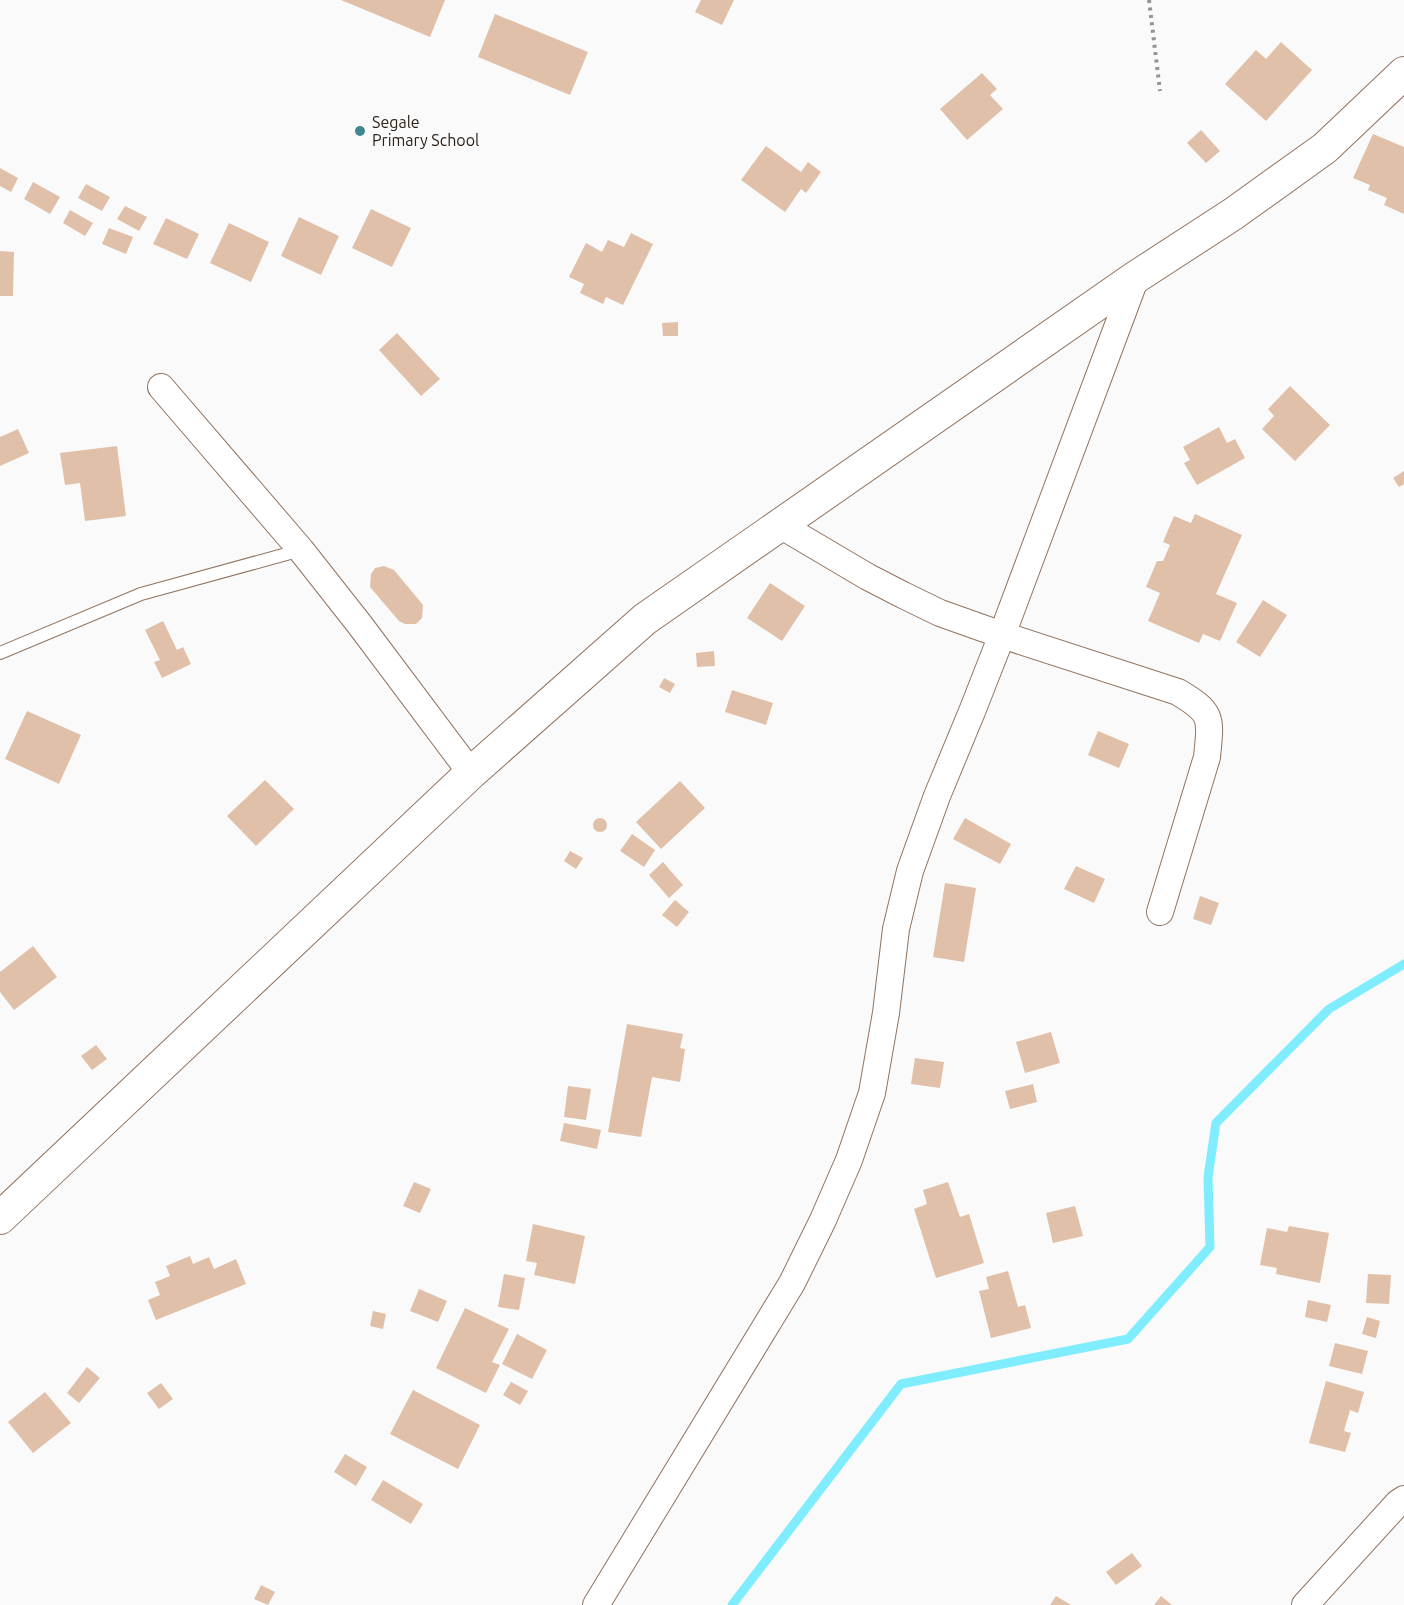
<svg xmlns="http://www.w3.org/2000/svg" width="1404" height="1605" font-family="Ubuntu,sans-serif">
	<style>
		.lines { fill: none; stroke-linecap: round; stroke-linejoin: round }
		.stream { stroke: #80edfe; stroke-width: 9 }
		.building { fill: #e1c0a9 }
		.service-casing { stroke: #91735e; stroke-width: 14 }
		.minor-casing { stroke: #91735e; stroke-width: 28 }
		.tertiary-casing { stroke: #91735e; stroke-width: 34 }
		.path { stroke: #97928d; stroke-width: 4; stroke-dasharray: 3 4.5; stroke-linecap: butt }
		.service { stroke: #fff; stroke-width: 12 }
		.minor { stroke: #fff; stroke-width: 26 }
		.tertiary { stroke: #fff; stroke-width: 32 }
		.poi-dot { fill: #408691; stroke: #fafafa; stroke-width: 2 }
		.labels { text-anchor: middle; stroke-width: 5; stroke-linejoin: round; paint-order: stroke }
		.poi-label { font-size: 16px; fill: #2d2118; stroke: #fafafa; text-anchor: start }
	</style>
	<rect width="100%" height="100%" fill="#fafafa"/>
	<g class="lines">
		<!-- stream -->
		<path class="stream" d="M732,1605L901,1384L1128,1339L1210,1247L1208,1177L1216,1123L1329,1009L1404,964"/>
	</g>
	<!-- building -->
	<path class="building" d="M341,0H445L430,37Z
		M701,0H734L722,25L695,12Z
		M495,14L588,52L570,95L478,57Z
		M1281,42L1312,70L1266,121L1225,84L1256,50L1266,59Z
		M982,73L997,89L990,95L1003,109L967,140L940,109Z
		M1201,130L1220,151L1206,163L1187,143Z
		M1373,134L1404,147V214L1384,205L1387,198L1368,190L1370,185L1353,178Z
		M766,146L801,172L808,162L821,172L806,193L801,189L785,212L741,180Z
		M0,168L18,178L11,192L0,186Z
		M33,182L60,197L50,214L24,199Z
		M86,184L110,197L102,211L78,198Z
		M125,206L147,217L139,231L117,219Z
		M371,209L411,228L392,267L352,248Z
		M70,210L93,223L85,236L63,223Z
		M299,217L339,236L321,275L281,256Z
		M166,218L199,234L187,259L153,244Z
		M229,223L269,242L251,282L210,263Z
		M109,228L133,237L126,254L102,244Z
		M631,233L653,244L623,305L606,297L603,304L580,293L584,284L569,277L586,243L602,252L608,240L624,247Z
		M0,251L14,252L13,296H0Z
		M678,322V336H663L662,323Z
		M397,333L440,379L421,396L379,350Z
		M1290,386L1330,425L1295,461L1262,429L1274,416L1268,409Z
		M1219,427L1227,443L1235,439L1245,458L1197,485L1184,463L1190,460L1183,447Z
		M18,429L29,453L0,466V437Z
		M117,446L126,516L85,521L80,483L65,485L60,453Z
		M1404,471V484L1399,487L1393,478Z
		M1195,514L1242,535L1216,594L1237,603L1220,641L1203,634L1199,643L1148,621L1160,593L1146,587L1157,561H1163L1170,545L1163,542L1174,516L1191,523Z
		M384,566L394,570L423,605L422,618L416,624H405L399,621L370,587L371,574L375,568Z
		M770,583L805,606L782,641L747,618Z
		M1263,600L1287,615L1260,657L1236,642Z
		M163,621L177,650L183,647L191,664L162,678L154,662L160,660L145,630Z
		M714,651L715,666L697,667L696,653Z
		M664,678L675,684L670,693L659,687Z
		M732,690L773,703L766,725L725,712Z
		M27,711L81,735L59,784L5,759Z
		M1098,731L1129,744L1119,768L1088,755Z
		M265,780L294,809L256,846L227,816Z
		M680,781L705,808L661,849L636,822Z
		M965,818L1011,844L1000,864L953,839Z
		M593 825a7 7 0 1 1 14 0a7 7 0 1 1-14 0Z
		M632,834L655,850L644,867L620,851Z
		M570,851L583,858L576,869L564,861Z
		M663,862L683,885L669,898L649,875Z
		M1076,866L1105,879L1094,903L1064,889Z
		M945,883L976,888L964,962L933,957Z
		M1200,896L1219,903L1211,925L1193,919Z
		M675,900L689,912L677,927L662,915Z
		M33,946L57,977L14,1010L0,992V972Z
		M627,1024L683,1034L680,1048L685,1049L680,1082L652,1077L641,1137L608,1132Z
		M1051,1032L1060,1063L1025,1073L1016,1042Z
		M96,1045L107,1059L92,1070L81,1056Z
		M915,1058L944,1062L940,1088L911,1084Z
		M1033,1084L1037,1102L1010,1109L1005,1091Z
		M568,1086L591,1089L586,1120L564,1117Z
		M564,1123L601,1130L597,1149L560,1141Z
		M414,1182L431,1189L420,1213L403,1206Z
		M948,1182L960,1217L969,1214L984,1263L936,1278L914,1209L927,1204L923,1190Z
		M1075,1206L1083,1236L1053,1243L1046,1213Z
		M533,1224L585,1236L575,1284L534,1275L537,1263L526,1261Z
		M1289,1226L1329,1233L1320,1283L1276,1274L1277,1268L1260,1265L1267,1228L1287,1232Z
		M190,1256L193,1264L209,1257L214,1269L236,1259L246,1284L156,1320L148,1300L160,1295L155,1282L170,1276L166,1266Z
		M1008,1271L1018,1307L1025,1305L1031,1328L991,1338L979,1291L989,1289L986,1277Z
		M504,1274L525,1278L519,1310L498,1307Z
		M1368,1274L1391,1275L1389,1304L1366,1303Z
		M419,1289L447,1301L438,1322L410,1311Z
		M1308,1300L1331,1305L1327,1322L1305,1317Z
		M465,1308L509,1329L492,1362L500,1365L486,1393L436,1368Z
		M373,1311L386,1314L383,1329L370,1326Z
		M1367,1317L1380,1321L1376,1338L1362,1334Z
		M517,1334L547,1350L532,1379L502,1364Z
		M1335,1343L1368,1351L1362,1374L1329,1366Z
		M87,1367L100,1378L79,1403L67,1393Z
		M1326,1381L1364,1392L1358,1413L1350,1410L1344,1431L1351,1433L1345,1452L1309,1443Z
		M511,1382L528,1391L520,1405L503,1395Z
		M161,1383L173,1399L159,1409L147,1393Z
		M413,1390L480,1425L458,1469L390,1434Z
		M45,1392L71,1423L33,1453L8,1422Z
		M345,1454L367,1467L356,1486L334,1472Z
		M383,1480L423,1504L411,1524L371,1500Z
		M1132,1553L1142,1566L1116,1585L1106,1572Z
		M261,1585L275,1592L268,1605L254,1599Z
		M1056,1596L1071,1605H1050Z
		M1161,1596L1172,1605H1154Z"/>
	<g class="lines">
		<!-- service casing -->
		<g class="service-casing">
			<path id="service" d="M0,653L141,594L301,550"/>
		</g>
		<!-- minor casing -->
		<g class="minor-casing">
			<path id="minor" d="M161,387L301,550L360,625L471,773
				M780,525L868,577L903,595L940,613L1002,635L1178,692C1213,713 1211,717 1207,757L1160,912
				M596,1605L792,1283L823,1220L849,1160L872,1093L886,1013L896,929L910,871L937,796L973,709L1002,635L1136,277
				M1305,1605L1398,1503L1404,1499"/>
		</g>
		<!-- tertiary casing -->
		<g class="tertiary-casing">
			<path id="tertiary" d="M0,1218L471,773L645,619L1136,277L1233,214L1325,148L1404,73"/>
		</g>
		<!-- path -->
		<path class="path" d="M1149,0L1160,91"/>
		<!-- service -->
		<use href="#service" class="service"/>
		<!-- minor -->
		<use href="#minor" class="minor"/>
		<!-- tertiary -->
		<use href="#tertiary" class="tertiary"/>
	</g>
	<!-- markers -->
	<circle class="poi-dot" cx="360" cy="131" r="6"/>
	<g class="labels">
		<!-- poi labels -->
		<g class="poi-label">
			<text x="372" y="128">Segale<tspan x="372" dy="18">Primary School</tspan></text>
		</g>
	</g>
</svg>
